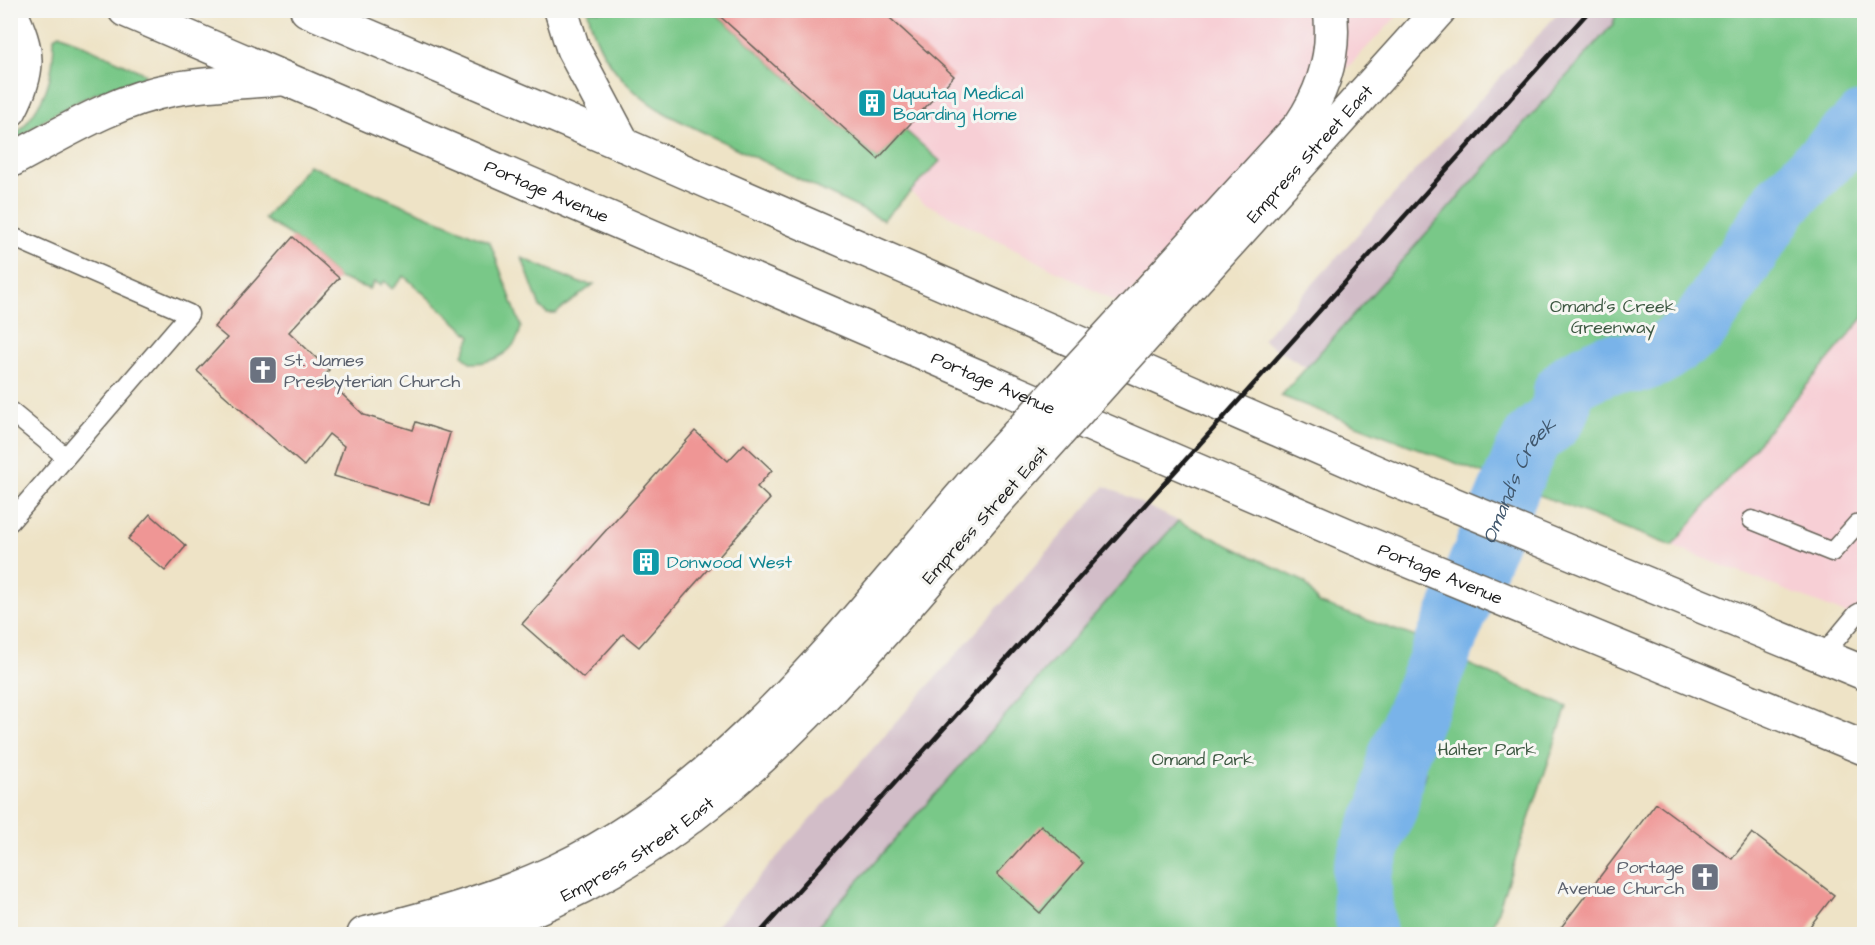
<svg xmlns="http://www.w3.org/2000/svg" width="1875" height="945" font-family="'Architects Daughter',sans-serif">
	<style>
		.built { fill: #f7cfd5 }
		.industrial { fill: #d2bdc8 }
		.green { fill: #79c888; stroke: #4a7252; stroke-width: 1.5 }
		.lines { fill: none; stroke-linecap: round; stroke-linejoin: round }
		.river { stroke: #79b3e9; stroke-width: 60 }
		.building { fill: #ef9695 }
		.service-casing { stroke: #666258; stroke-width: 21 }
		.secondary-casing { stroke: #666258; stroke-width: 36 }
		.trunk-casing { stroke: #666258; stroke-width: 36 }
		.service { stroke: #fff; stroke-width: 18 }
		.secondary { stroke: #fff; stroke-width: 33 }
		.trunk { stroke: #fff; stroke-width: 33 }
		.rail { stroke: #1c1c1c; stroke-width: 4.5 }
		.secondary-bridge-casing { stroke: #666258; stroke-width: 36; stroke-linecap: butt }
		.secondary-bridge { stroke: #fff; stroke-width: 33 }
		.labels { text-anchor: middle; stroke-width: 6; stroke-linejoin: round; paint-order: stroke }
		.culture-label { font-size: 18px; fill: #0d838f; stroke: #f6f6f2; text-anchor: start }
		.street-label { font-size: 18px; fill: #1c1c1c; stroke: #f6f6f2 }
		.park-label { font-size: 18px; fill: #3d5842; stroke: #f6f6f2 }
		.worship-label { font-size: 18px; fill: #5b616d; stroke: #f6f6f2; text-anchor: start }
		.water-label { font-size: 20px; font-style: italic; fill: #41586e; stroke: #f6f6f2 }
	</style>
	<rect width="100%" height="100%" fill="#f6f6f2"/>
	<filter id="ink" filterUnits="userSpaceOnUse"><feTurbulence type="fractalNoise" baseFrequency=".0167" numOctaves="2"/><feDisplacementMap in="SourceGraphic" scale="12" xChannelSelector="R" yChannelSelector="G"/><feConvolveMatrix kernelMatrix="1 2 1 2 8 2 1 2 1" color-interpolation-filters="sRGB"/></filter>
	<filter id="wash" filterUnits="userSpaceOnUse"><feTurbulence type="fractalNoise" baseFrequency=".008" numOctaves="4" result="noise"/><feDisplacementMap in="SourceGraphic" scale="24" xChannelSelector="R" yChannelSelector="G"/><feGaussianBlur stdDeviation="1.35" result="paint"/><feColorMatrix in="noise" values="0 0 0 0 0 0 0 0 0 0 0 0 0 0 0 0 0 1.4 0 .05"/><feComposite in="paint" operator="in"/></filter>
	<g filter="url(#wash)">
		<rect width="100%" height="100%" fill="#eee3c6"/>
		<!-- built -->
		<path class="built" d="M707,11H1402L1120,304L921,201Z
			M1864,317V621L1672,546Z"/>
		<!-- industrial -->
		<path class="industrial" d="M1560,11H1692L1344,391L1262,340Z
			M1105,486L1178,521L811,934H709Z"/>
		<!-- green -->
		<path class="green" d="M588,11H713L878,159L905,130L940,161L883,220L672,117C630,95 597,58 588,11Z
			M1617,11H1864V317L1672,546L1281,396L1613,24Z
			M59,34L146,74L143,78C100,88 55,110 20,137L17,134C45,103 54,80 54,37Z
			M309,165L490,242L521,326C518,350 495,364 471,363L463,355L471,336L404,276L392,289L384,281L380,285L374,282L369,289L339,278L293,237L264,219Z
			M522,258L580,283L594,284L556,313H547L540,307Z
			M1178,521L1305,582L1318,603L1433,643L1415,696L1383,750L1375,796V816L1360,843L1346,882L1347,934H811Z
			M1452,657L1567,707L1490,934H1386L1378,901L1379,868L1392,841L1406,822L1426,773L1413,762Z"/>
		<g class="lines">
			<!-- river -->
			<path class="river" id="s1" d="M1367,934L1362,897V873L1376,832L1388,807L1397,758L1524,454L1532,439L1552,422L1561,408L1563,391L1574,380L1607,364L1639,363L1658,356L1698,329L1782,202L1864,121"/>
		</g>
		<g id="blocks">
			<!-- building -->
			<path class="building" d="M713,10H881L954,76L878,159Z
				M293,237L339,278L289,332L329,370L323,376L364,415L413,430L416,422L450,433L429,504L334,476L344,446L329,434L304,466L197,371L227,338L214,327Z
				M695,431L728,461L744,444L772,470L757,487L770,499L639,647L623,634L583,678L522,624Z
				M150,514L186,546L165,571L128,539Z
				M1656,803L1732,859L1752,833L1834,895L1804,934H1556Z
				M1041,825L1083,863L1040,913L997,874Z"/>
		</g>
	</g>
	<g filter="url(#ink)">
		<use href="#blocks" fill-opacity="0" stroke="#666258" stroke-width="1.5"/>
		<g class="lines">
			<!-- service casing -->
			<g class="service-casing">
				<path id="service" d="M10,236L189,314L10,522
					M10,411L66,457
					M1752,520L1832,552L1857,524L1864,527
					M1822,656L1857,614L1864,610"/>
			</g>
			<!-- secondary casing -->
			<g class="secondary-casing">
				<g id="secondary">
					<path d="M1155,285L1300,126C1323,92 1336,53 1330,10"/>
					<path id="s2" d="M1183,294L1439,10"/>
					<path d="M364,934C429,918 497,899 558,870C732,787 847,627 971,485"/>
					<path id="s3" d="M464,934C697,867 846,675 998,500"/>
				</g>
			</g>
			<!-- trunk casing -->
			<g class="trunk-casing">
				<g id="trunk">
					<path id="s4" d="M125,10L1354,538L1864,748"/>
					<path d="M307,10L624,145L1387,477L1864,673"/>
					<path d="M561,10L573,49L624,145"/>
					<path d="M10,11C29,52 31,70 10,110"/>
					<path d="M10,161C63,133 115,100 174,89C209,83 245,82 280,79"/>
				</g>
			</g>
			<!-- service -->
			<use href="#service" class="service"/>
			<!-- secondary -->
			<use href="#secondary" class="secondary"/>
			<!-- trunk -->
			<use href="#trunk" class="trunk"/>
			<!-- rail -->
			<path class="rail" d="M759,934L1590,10"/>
			<!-- secondary-bridge casing -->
			<g class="secondary-bridge-casing">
				<path id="secondary-bridge" d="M971,485L1155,285
					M998,500L1183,294"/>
			</g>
			<!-- secondary-bridge -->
			<use href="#secondary-bridge" class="secondary-bridge"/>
		</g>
	</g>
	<!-- icons -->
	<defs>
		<g id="building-square" transform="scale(1.5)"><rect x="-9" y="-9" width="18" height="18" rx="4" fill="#0f9aa8" stroke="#f6f6f2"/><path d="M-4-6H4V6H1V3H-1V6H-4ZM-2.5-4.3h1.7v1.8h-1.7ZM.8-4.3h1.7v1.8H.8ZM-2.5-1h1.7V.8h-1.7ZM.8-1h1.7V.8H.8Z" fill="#fff"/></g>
		<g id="church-square" transform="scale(1.5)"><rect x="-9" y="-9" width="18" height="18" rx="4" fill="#6b7280" stroke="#f6f6f2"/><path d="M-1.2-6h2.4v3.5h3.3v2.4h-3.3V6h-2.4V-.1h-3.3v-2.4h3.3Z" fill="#fff"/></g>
	</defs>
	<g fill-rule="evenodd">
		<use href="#building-square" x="872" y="103"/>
		<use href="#church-square" x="263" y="370"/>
		<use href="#building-square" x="646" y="562"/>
		<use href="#church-square" x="1705" y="877"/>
	</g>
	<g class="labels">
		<!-- culture labels -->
		<g class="culture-label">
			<text x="893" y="99">Uquutaq Medical<tspan x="893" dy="21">Boarding Home</tspan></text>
			<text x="667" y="568">Donwood West</text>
		</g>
		<!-- street labels -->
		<g class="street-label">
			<text dy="6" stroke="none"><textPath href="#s2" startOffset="189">Empress Street East</textPath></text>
			<text dy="6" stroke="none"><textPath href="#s4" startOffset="459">Portage Avenue</textPath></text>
			<text dy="6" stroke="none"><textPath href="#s4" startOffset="945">Portage Avenue</textPath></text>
			<text transform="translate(985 515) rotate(-48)" y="6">Empress Street East</text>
			<text dy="6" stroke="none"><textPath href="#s4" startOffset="1431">Portage Avenue</textPath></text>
			<text dy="6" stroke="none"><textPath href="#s3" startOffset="194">Empress Street East</textPath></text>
		</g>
		<!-- park labels -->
		<g class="park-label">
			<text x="1613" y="312">Omand's Creek<tspan x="1613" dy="21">Greenway</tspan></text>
			<text x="1487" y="755">Halter Park</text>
			<text x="1203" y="765">Omand Park</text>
		</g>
		<!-- worship labels -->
		<g class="worship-label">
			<text x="284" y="366">St. James<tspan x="284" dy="21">Presbyterian Church</tspan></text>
			<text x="1684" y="873" text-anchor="end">Portage<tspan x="1684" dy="21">Avenue Church</tspan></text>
		</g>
		<!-- water labels -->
		<g class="water-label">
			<text dy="7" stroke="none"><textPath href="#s1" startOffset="486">Omand's Creek</textPath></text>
		</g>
	</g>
	<!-- margin -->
	<rect width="1875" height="945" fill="none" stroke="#f6f6f2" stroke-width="36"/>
</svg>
